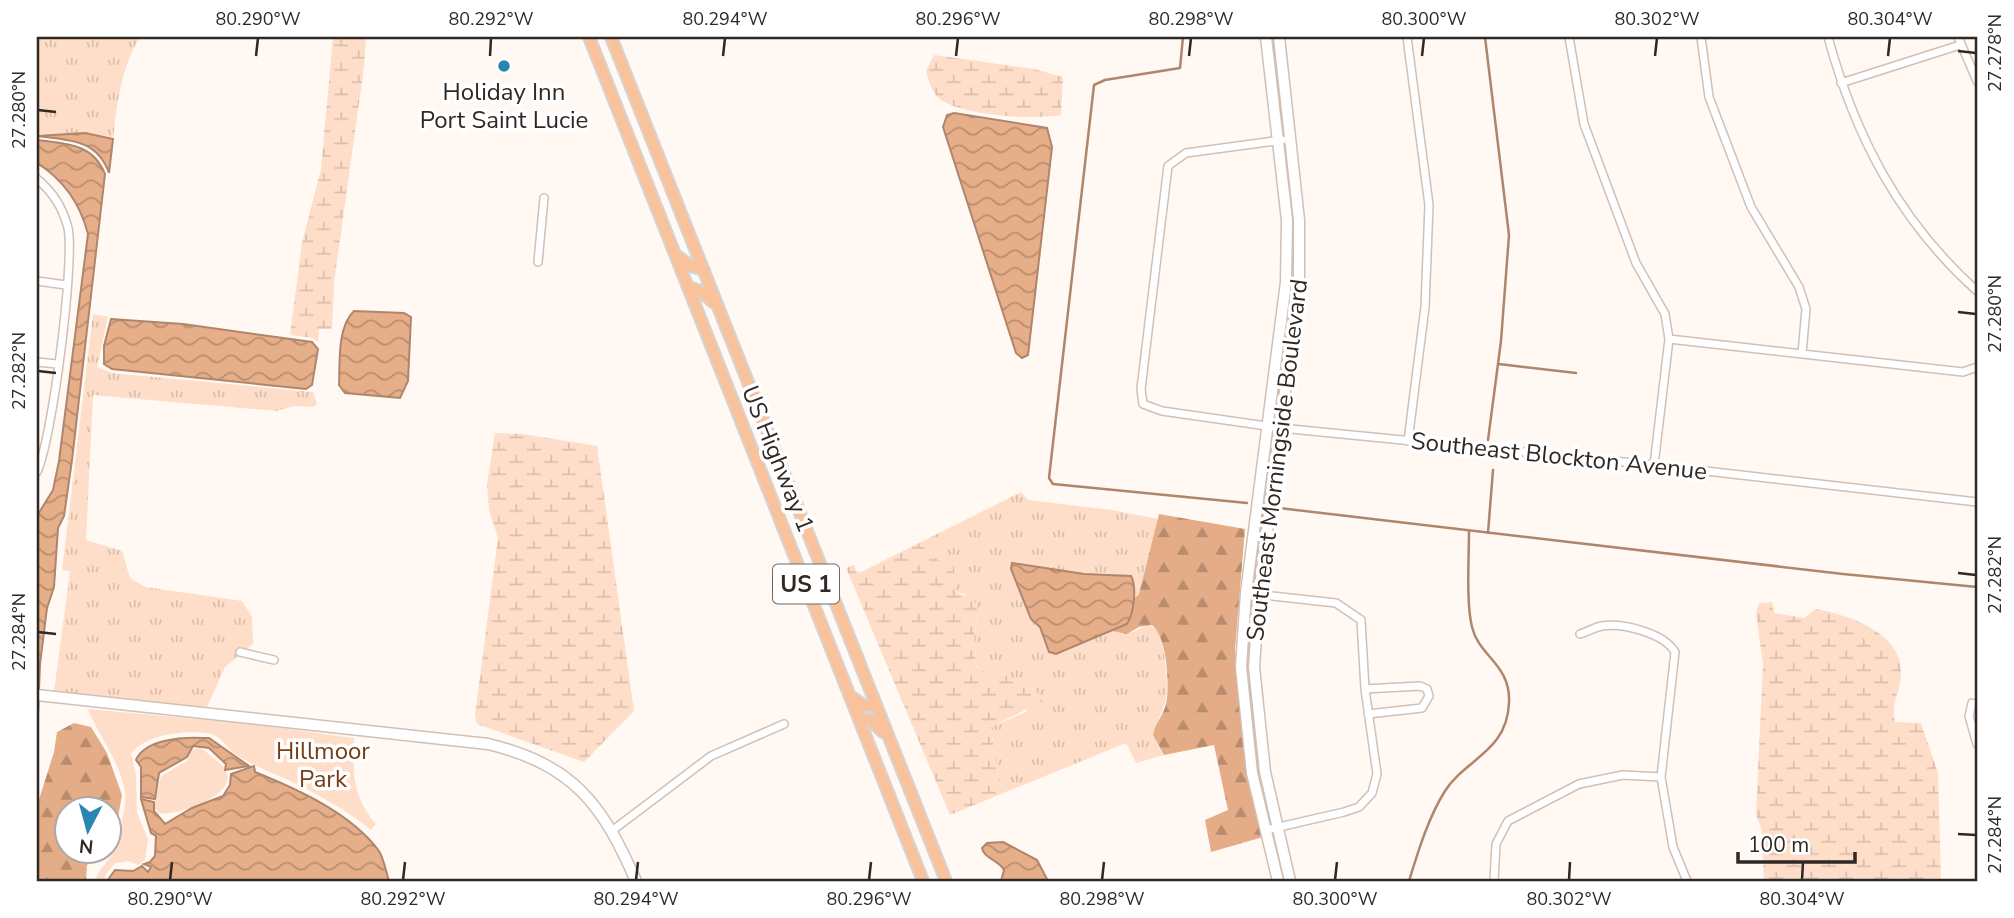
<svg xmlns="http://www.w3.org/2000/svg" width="2014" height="918" font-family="'Nunito Sans',sans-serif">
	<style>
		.grass { fill: url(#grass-tufts) }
		.forest { fill: url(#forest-firs) }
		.wetland { fill: url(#wetland-marsh) }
		.park { fill: #fedec9 }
		.water { fill: url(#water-waves); stroke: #af866b; stroke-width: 2 }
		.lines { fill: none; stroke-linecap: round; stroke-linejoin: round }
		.stream { stroke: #af866b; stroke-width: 2.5 }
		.street-casing { stroke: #d0c0b5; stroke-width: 10 }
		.secondary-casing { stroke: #d0c0b5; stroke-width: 13 }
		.primary-casing { stroke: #d5d4d3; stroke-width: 14 }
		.street { stroke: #fff; stroke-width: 7 }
		.secondary { stroke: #fff; stroke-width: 10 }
		.primary { stroke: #fac29b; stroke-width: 10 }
		.ticks { fill: none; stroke: #2f2824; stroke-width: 2.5 }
		.poi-dot { fill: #2986b3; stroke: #fff; stroke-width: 2.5 }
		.labels { text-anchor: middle; stroke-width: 7; stroke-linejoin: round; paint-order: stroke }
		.shield { fill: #fff; stroke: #6d6866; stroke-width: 2 }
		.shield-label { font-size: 23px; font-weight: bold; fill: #2f2824 }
		.poi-label { font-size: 24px; fill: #2f2824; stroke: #fff }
		.street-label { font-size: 24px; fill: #2f2824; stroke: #fff }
		.park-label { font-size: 24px; fill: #733e16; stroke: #fff }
		.neatline { fill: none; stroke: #2f2824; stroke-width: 2.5 }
		.ticks-label { font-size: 18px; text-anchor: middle; fill: #2f2824 }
	</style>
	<defs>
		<pattern id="grass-tufts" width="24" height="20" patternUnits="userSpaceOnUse" patternTransform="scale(1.75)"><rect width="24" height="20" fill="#fedec9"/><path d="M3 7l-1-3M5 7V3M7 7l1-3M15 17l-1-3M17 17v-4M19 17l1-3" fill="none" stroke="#dabeac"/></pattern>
		<pattern id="forest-firs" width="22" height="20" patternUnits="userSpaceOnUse" patternTransform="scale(1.75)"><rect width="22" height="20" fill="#e4ac87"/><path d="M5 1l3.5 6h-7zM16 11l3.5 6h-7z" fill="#b98c6e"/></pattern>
		<pattern id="wetland-marsh" width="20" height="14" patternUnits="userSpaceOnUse" patternTransform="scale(1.75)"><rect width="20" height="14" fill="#fedec9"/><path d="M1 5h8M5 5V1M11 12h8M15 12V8" fill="none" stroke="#dabeac"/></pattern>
		<pattern id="water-waves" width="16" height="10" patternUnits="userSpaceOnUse" patternTransform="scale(1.75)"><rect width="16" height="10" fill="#e6ae89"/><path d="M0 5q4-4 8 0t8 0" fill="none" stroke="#bb8e70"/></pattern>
	</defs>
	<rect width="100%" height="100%" fill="#fff8f3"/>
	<!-- grass -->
	<path class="grass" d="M37,37H140C121,67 117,104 113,139C86,133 64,136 37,134Z
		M93,314L108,317L97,367L112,373L313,392L317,404L313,407L294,406L276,411L93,395L86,540L122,551L130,578L145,587L242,601L252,617L253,644L225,667L206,709L54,692L70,571L62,570Z
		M1021,492L1028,500L1112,510L1158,519L1139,594L1115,615L1127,634L1149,625L1156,628L1160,634C1164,652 1167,671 1167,689C1166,719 1143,727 1164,755L1136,763L1126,743L1006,792L998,775L991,727L1026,712L1035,689L1017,686L1008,675L987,673L976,665L974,634L977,621L965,594L955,591L949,562L939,561L919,543Z"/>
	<!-- forest -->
	<path class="forest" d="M1159,514L1245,529L1235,649L1248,774L1263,837L1211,852L1205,820L1228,810L1214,745L1164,755L1153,735C1155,723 1163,716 1166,704C1170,687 1167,636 1152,625L1139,627L1127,634L1103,629L1139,594Z
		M74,723L91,727L107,753L122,795L113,844L109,846L108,810H66V852H103L87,865L86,881H37V806L54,752L57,732Z"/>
	<!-- wetland -->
	<path class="wetland" d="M333,37H366L364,67L334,283L332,329H319L318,342L313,338L290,335L302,243L321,169Z
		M934,55L1034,69L1063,77L1061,115C1032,120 966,116 941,100C932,94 929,81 926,71Z
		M495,433L523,434L597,446L634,711L584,762L477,724L475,715L498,538L489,510L487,485Z
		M919,543L939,561L949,562L954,567L955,591L975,601L978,614L974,634L976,666L987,673L1008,675L1017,686L1035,689L1043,701L991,727L998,775L1006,792L950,815L846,568L854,565L856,571L861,572Z
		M1772,602L1774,613L1804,618L1816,609C1849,615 1903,633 1901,674C1900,693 1891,699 1895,722L1921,723L1938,773L1941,881H1764L1762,830L1756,815L1763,664L1756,613L1759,603Z"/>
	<!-- park -->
	<path class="park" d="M88,709L252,724L354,738C352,772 353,798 376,824L371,830C346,809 313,792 284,778C268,771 250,764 235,754C227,748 222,737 211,734C187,729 147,734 131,753L136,775L137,813L148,839L145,860L138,865L129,861L115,863L106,874L104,881H95C99,867 113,858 117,845C119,834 127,802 125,792C120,761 99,737 88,709Z
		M199,748C207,751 210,756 217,761C257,791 173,818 159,813L154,807L161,776L187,761L192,750Z"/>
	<!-- water -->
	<path class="water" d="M954,113L1047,128L1052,147L1028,355L1022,358L1016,353L943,127L947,115Z
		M85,133L113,139L109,173C97,139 69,140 37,136Z
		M37,140C66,144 93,143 105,174L72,460L64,516L58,528L54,587L47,608L40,664L37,741V516L53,490L59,461L88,234C80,203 64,180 37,163Z
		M354,311L404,313L411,317L408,381L400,398L345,393L339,385C340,363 337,327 354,311Z
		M111,319L183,324L312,342L318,349L312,385L306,389L112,369L104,364V346Z
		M1012,563L1084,574L1131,576C1137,587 1134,613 1127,624L1056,654L1049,652L1040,627L1031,619L1011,569Z
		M203,738H209L249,766L225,770L226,764L209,748L193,746L187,757L159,773L155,799L141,797V767L136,760C145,739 183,737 203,738Z
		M254,766L255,772C297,789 351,813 379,851C384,859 386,872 389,881H107L115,870L133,871L142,866L148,872L151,867L144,864L150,862L155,856L156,836L151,833L141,799L154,802V811L165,824L192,808L223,796L230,785L231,774Z
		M1003,842L1037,860L1048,881H1001L1004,870C998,859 984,859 982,848L987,843Z"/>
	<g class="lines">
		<!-- stream -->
		<path class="stream" d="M1183,37L1180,68L1105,80L1094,85L1049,478L1053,484L1247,503
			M1485,37L1509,235L1501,341L1488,440
			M1499,364L1576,373
			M1279,508L1843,574L1977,587
			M1488,533L1493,470
			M1409,881C1418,852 1428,818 1445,791C1465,759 1507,752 1509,703C1511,664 1479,657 1472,627C1466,602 1469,558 1469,531"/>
		<!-- street casing -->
		<g class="street-casing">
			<path id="street" d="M1407,37L1429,205L1425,307L1408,441
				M1569,37L1584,124L1636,263L1665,314L1669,339L1654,465
				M1701,37L1709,97L1751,207L1799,287L1806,309L1802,353
				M1828,37C1855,136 1899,221 1977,291
				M1958,37L1977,81
				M1841,83L1960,45
				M1282,140L1186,153L1168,166L1141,389L1143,404L1162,411L1281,428L1654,465L1977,502
				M37,179C53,192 63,208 68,228C75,262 52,440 37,472
				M538,262L544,198
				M37,281L66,285
				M1669,339L1963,372L1977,367
				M37,362L57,364
				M1255,594L1336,603L1361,620L1365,689L1377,774L1372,793L1359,807L1344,812L1266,830
				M1580,634C1587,632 1595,627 1602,626C1623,623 1664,633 1675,652L1661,777L1673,847L1687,881
				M240,652L274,660
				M1365,689L1420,686L1427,689L1429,696L1422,708L1368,714
				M1972,703L1969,716L1977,744
				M613,830L711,756L784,724
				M1494,881L1496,844L1508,821L1579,784L1623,775L1661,777"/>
		</g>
		<!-- secondary casing -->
		<g class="secondary-casing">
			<path id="secondary" d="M1266,37L1287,220L1286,282L1246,593L1241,667L1252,773L1278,881
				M1279,37L1299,220V283L1259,594L1254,667L1265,772L1290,881
				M37,695L488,744C574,765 602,804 636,881"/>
		</g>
		<!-- primary casing -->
		<g class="primary-casing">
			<path id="primary" d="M589,37L923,881
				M611,37L946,881
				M677,256L691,266L704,270
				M688,287L700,291L714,303
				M849,695L864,706H876
				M858,717L870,720L883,732"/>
		</g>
		<!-- street -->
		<use href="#street" class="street"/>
		<!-- secondary -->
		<use href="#secondary" class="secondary"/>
		<!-- primary -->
		<use href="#primary" class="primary"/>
	</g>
	<!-- ticks -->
	<path class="ticks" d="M1958,51L1976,53M256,56L258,38M490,56L491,38M723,56L725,38M956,56L958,38M1189,56L1191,38M1422,56L1424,38M1655,56L1657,38M1888,56L1890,38M38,110L56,112M1958,312L1976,314M38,371L56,373M1958,573L1976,575M38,632L56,634M1958,834L1976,835M170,880L172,862M403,880L405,862M636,880L638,862M869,880L871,862M1102,880L1104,862M1335,880L1337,862M1569,880L1570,862M1802,880L1803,862"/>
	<!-- markers -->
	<circle class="poi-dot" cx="504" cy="66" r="7"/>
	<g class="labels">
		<!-- shield labels -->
		<rect class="shield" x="773" y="564.5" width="66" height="39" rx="5"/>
		<g class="shield-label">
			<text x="806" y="592">US 1</text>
		</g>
		<!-- poi labels -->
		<g class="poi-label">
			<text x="504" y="100">Holiday Inn<tspan x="504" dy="28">Port Saint Lucie</tspan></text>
		</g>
		<!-- street labels -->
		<g class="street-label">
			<text transform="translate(1559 456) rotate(6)" y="8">Southeast Blockton Avenue</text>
			<text transform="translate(778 459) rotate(68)" y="8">US Highway 1</text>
			<text transform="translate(1277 460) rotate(-83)" y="8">Southeast Morningside Boulevard</text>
		</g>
		<!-- park labels -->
		<g class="park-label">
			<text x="323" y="759">Hillmoor<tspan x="323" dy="28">Park</tspan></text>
		</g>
	</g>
	<!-- border -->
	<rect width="2014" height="918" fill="none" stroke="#ffffff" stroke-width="77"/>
	<!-- north arrow -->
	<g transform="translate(88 830) rotate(186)"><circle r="33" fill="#ffffff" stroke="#aca9a7" stroke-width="2"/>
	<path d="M0-5L12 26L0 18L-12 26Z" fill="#2986b3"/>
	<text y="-10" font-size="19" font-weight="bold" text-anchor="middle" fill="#2f2824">N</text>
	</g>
	<!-- scale -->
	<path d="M1738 852v10h117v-10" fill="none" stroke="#2f2824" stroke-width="3.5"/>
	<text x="1748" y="852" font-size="21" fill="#2f2824" stroke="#ffffff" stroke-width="5" paint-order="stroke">100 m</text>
	<rect x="38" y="38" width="1938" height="842" class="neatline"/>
	<g class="ticks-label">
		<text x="258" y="25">80.290°W</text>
		<text x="491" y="25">80.292°W</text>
		<text x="725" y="25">80.294°W</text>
		<text x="958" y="25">80.296°W</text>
		<text x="1191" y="25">80.298°W</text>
		<text x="1424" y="25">80.300°W</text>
		<text x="1657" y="25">80.302°W</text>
		<text x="1890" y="25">80.304°W</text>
		<text transform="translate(1995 53) rotate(-90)" y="6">27.278°N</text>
		<text transform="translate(19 110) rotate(-90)" y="6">27.280°N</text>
		<text transform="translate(1995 314) rotate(-90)" y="6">27.280°N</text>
		<text transform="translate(19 371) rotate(-90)" y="6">27.282°N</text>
		<text transform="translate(1995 575) rotate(-90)" y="6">27.282°N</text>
		<text transform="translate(19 632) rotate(-90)" y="6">27.284°N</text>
		<text transform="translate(1995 835) rotate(-90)" y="6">27.284°N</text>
		<text x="170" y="905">80.290°W</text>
		<text x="403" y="905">80.292°W</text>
		<text x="636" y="905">80.294°W</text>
		<text x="869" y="905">80.296°W</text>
		<text x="1102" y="905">80.298°W</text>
		<text x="1335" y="905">80.300°W</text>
		<text x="1569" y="905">80.302°W</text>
		<text x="1802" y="905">80.304°W</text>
	</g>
</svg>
